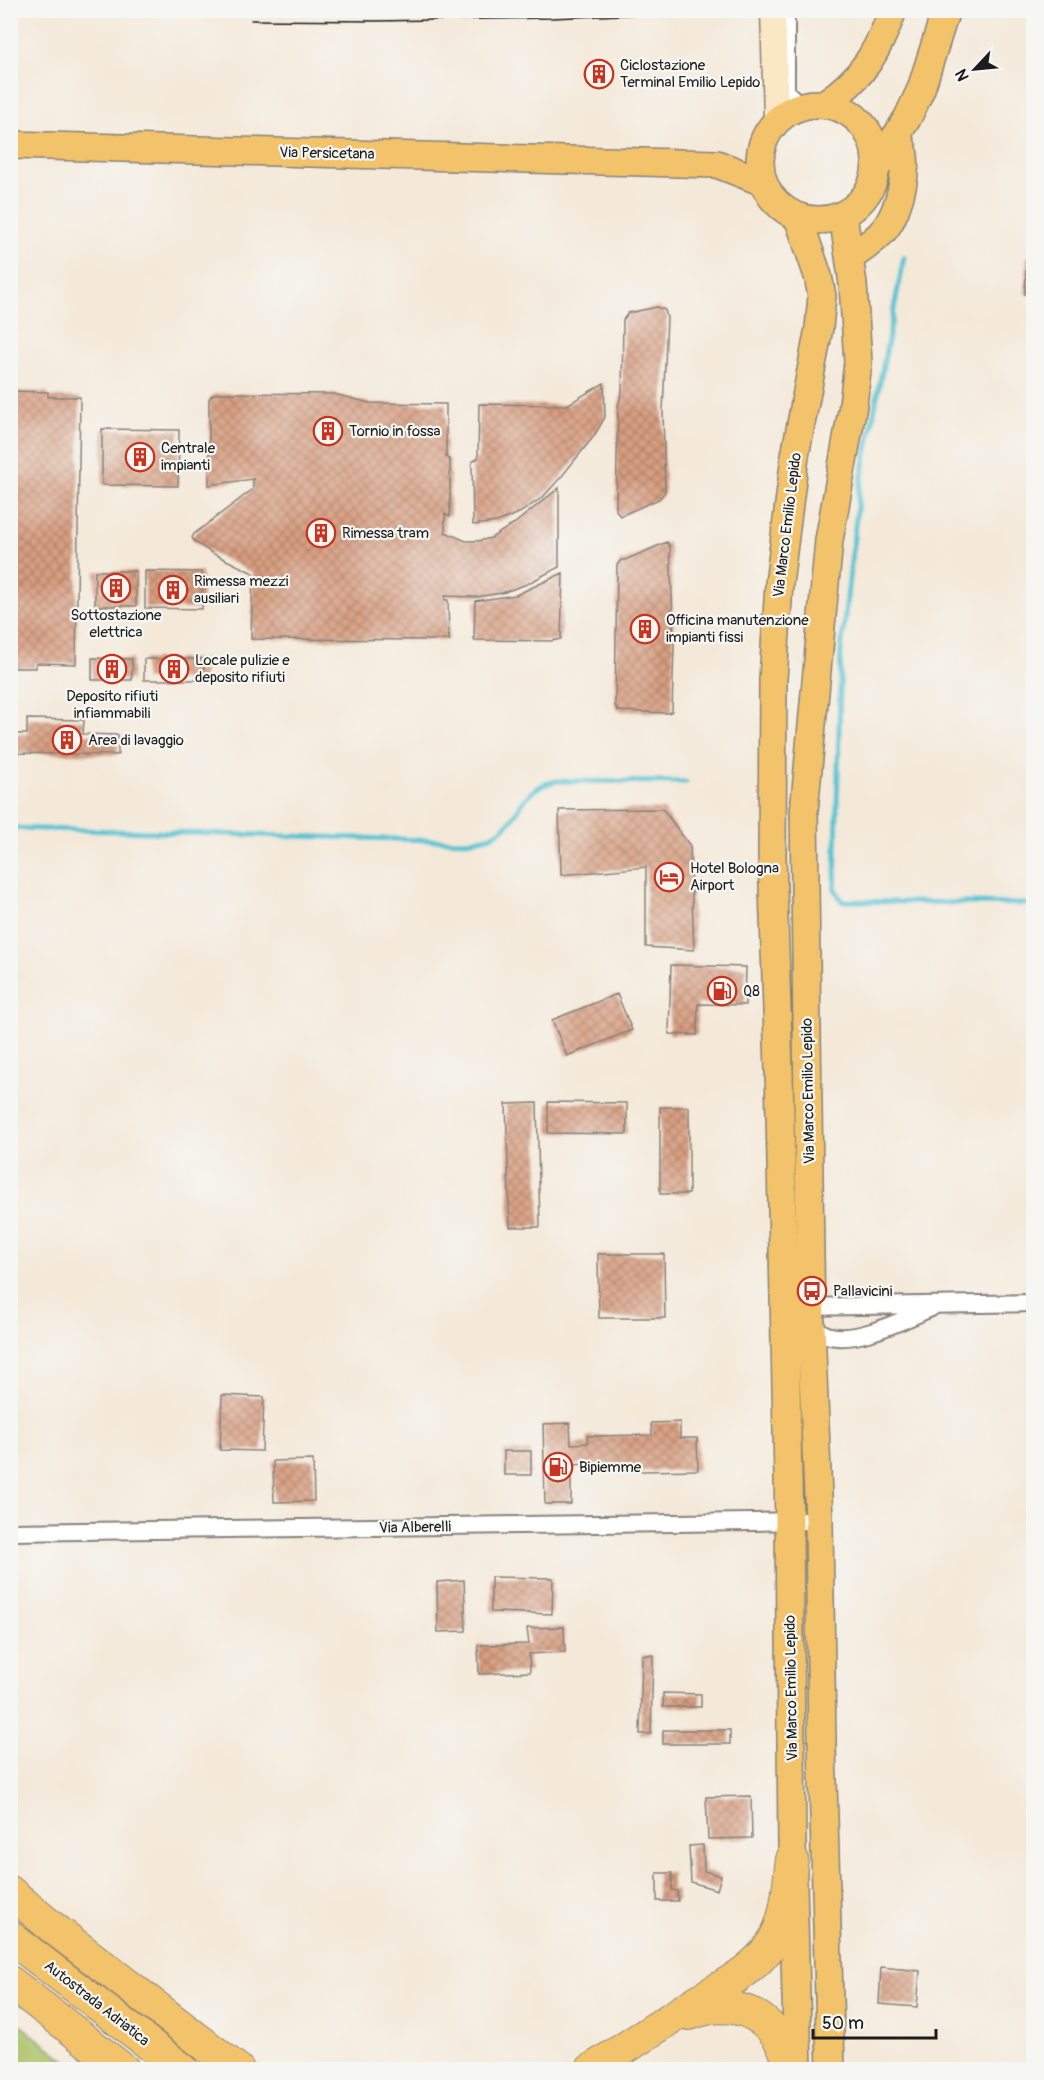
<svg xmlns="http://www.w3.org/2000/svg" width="1044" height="2080" font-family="Pangolin,sans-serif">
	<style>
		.grass { fill: #a9c166; stroke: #626e41; stroke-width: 1.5 }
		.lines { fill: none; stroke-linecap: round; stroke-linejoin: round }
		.stream { stroke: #58c3d3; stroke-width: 5 }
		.building { fill: url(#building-cross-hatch) }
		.minor-casing { stroke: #88827a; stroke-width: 20 }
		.secondary-casing { stroke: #88827a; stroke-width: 27 }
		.primary-casing { stroke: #88827a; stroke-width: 30 }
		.motorway-casing { stroke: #88827a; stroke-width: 34 }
		.minor { stroke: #fff; stroke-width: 16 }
		.secondary { stroke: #fae7c3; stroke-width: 24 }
		.primary { stroke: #f2c36a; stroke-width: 27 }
		.motorway { stroke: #f2c36a; stroke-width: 32 }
		.tram { stroke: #1c1c1c; stroke-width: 1.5 }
		.labels { text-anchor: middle; stroke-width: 4.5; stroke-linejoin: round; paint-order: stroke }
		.poi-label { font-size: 15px; fill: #1c1c1c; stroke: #f6f6f2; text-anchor: start }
		.street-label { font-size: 15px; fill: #1c1c1c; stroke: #f6f6f2 }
	</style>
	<defs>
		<pattern id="building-cross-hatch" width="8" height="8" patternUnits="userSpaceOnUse" patternTransform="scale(1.5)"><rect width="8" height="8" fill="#d89e80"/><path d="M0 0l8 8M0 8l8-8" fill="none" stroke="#ae8068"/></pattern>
	</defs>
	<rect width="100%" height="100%" fill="#f6f6f2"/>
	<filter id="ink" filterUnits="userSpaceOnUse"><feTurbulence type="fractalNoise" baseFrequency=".0167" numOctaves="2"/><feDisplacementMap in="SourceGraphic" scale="12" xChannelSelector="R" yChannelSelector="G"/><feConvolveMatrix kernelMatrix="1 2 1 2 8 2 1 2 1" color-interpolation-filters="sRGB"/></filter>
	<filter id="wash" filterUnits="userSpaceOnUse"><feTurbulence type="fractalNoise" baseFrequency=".008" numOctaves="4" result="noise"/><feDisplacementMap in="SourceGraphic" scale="24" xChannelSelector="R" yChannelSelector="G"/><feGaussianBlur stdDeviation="1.35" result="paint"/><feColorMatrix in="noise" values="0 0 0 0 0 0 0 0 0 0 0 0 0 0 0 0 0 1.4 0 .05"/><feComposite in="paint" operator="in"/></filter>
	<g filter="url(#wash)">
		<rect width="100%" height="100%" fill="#f4e9d9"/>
		<!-- grass -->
		<path class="grass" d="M11,2018L77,2069H11Z"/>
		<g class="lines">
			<!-- stream -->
			<path class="stream" d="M904,257L859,491L841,651L835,889L842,901L1034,904
				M10,828L465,841C474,840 484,839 493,835C522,822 516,788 557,781L686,782"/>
		</g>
		<g id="blocks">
			<!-- building -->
			<path class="building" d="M599,60L612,71L598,87L585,77Z
				M1027,256L1034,257V295L1025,294Z
				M657,307L665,310L667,318L663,411L665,492L659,499L620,516L616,510L618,407L622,391L623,320L628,313Z
				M604,383L605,417L594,436L562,476L543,497L521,512L497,522L473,525L472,462L478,458L479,404L567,405Z
				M10,391L48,392V397H80L76,664L36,663V668H10Z
				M219,393L334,394L370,403L446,404V457L450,460V517L445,514V532L466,541H478L491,538L515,523L559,488V567L527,584L502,593L476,597L445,596V600H448L449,640L251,639L253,573L212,553L195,542L192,538L194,534L253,489V479L209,485V399L212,395Z
				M102,429L179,430L178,486L102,485Z
				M667,542L670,547L674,644L672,711L669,713L618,711L615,706L617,565L621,560H625Z
				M95,571H136V606H95Z
				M145,571L202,572V609L145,608Z
				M563,573L561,639L552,641L474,640L475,601L516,595Z
				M92,658L132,659V680H92Z
				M144,659H204V680H144Z
				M27,719L84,720L83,734L118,735V755L15,753V734H27Z
				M663,809L690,846L694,950L646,947V867L561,875L559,810Z
				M671,965L746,967L745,1005L698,1004L697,1035L669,1034Z
				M617,994L632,1030L567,1056L552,1020Z
				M548,1102L627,1103V1134L548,1133Z
				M537,1103L540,1227H510L506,1104Z
				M660,1107H689V1194H660Z
				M598,1254H664L665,1318H599Z
				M222,1395L264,1397L262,1451L220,1450Z
				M680,1422V1438H697L698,1470L586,1472L587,1464L571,1465V1504H545L543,1424L570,1423L571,1444L588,1443L587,1436L652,1435L651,1423Z
				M504,1451H531V1475H504Z
				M313,1460L314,1501L274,1502L273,1461Z
				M491,1577L553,1578L552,1614L491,1612Z
				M464,1580L466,1631L438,1632L437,1582Z
				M564,1627L565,1652L529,1654L530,1672L479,1674L478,1645L529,1644L527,1628Z
				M642,1655H653L651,1734H640Z
				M663,1693L701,1694V1707H663Z
				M663,1730H730V1744H663Z
				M751,1796L752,1838L708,1839L706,1797Z
				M703,1845L704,1871L721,1876L717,1890L691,1882L689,1846Z
				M657,1873H672V1890L677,1891L678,1901H657Z
				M881,1967L920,1971L917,2007L879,2004Z"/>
		</g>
	</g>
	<g filter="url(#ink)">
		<use href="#blocks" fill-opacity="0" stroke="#88827a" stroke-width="1.5"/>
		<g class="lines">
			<!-- minor casing -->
			<g class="minor-casing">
				<path id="minor" d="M786,10V89L788,94L802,106
					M802,1307L1034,1303
					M807,1323C813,1327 820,1332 827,1335C855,1345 905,1319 931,1308
					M10,1532L819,1521"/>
			</g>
			<!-- secondary casing -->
			<g class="secondary-casing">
				<path id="secondary" d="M773,10L776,120"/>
			</g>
			<!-- primary casing -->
			<g class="primary-casing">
				<path id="primary" d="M760 162a58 58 0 1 1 116 0a58 58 0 1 1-116 0Z
					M824,104C863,78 877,53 893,10
					M10,145L717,164L763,182
					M877,167L908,117L921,89L946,10
					M851,257C862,249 875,241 884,230C900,211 914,157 896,136
					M798,2070L792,1846L789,1522L779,1071L772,856L773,680L779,584L795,456L819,328L822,296L818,276L798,217
					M831,2070L822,1745L819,1521L811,1326L804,812L829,540L853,405L858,363L853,284L843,215"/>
			</g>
			<!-- motorway casing -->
			<g class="motorway-casing">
				<path id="motorway" d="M10,1892L47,1923L238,2070
					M10,1937L183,2070
					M10,1982L124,2070
					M689,2014C739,1995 780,2018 791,2070
					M591,2070C626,2047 661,2025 696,2002C722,1986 755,1970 772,1943C788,1919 788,1886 792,1859"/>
			</g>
			<!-- minor -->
			<use href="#minor" class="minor"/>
			<!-- secondary -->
			<use href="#secondary" class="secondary"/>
			<!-- primary -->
			<use href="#primary" class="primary"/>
			<!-- motorway -->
			<use href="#motorway" class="motorway"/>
			<!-- tram -->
			<path class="tram" d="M304,12L418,10
				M251,20L377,21L552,18L646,14L680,10"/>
		</g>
	</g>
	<!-- icons -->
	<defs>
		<g id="building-ring" transform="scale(1.5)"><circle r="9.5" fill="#f6f6f2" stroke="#c8321e" stroke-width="1.5"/><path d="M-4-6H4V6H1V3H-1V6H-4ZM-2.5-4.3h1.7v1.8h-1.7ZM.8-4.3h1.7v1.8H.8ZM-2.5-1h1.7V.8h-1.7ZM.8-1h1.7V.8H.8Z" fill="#c8321e"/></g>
		<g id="hotel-ring" transform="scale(1.5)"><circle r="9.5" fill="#f6f6f2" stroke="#c8321e" stroke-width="1.5"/><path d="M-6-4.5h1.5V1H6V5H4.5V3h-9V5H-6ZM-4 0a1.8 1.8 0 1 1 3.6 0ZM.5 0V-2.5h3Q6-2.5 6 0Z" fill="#c8321e"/></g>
		<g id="fuel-ring" transform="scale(1.5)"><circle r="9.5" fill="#f6f6f2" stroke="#c8321e" stroke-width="1.5"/><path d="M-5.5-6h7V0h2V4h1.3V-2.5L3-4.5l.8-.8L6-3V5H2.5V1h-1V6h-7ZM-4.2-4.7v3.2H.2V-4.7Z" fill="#c8321e"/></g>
		<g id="bus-ring" transform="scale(1.5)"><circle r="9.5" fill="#f6f6f2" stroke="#c8321e" stroke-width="1.5"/><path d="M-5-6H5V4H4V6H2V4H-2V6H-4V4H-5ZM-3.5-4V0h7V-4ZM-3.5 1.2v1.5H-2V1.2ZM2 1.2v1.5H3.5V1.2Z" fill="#c8321e"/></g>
	</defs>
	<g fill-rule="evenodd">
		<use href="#building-ring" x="599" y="74"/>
		<use href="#building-ring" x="328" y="431"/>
		<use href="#building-ring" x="140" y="457"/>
		<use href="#building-ring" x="321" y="533"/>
		<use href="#building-ring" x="116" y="588"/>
		<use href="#building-ring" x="173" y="590"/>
		<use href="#building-ring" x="645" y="629"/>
		<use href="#building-ring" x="112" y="669"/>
		<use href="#building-ring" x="174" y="669"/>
		<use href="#building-ring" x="67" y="740"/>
		<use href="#hotel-ring" x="669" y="877"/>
		<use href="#fuel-ring" x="722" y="991"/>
		<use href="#bus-ring" x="812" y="1291"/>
		<use href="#fuel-ring" x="558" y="1467"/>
	</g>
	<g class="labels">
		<!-- poi labels -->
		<g class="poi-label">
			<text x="620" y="70">Ciclostazione<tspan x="620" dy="17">Terminal Emilio Lepido</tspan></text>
			<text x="349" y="436">Tornio in fossa</text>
			<text x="161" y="453">Centrale<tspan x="161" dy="17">impianti</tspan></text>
			<text x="342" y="538">Rimessa tram</text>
			<text x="194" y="586">Rimessa mezzi<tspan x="194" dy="17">ausiliari</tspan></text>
			<text x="116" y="620" text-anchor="middle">Sottostazione<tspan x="116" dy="17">elettrica</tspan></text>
			<text x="666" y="625">Officina manutenzione<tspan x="666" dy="17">impianti fissi</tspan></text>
			<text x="195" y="665">Locale pulizie e<tspan x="195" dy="17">deposito rifiuti</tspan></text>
			<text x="112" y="701" text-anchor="middle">Deposito rifiuti<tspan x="112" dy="17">infiammabili</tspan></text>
			<text x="88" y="745">Area di lavaggio</text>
			<text x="690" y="873">Hotel Bologna<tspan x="690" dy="17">Airport</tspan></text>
			<text x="743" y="996">Q8</text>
			<text x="833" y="1296">Pallavicini</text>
			<text x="579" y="1472">Bipiemme</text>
		</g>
		<!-- street labels -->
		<g class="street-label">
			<text transform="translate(327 153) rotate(1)" y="5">Via Persicetana</text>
			<text transform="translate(787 525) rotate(-83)" y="5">Via Marco Emilio Lepido</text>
			<text transform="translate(808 1091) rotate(-91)" y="5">Via Marco Emilio Lepido</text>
			<text transform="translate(415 1527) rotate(-1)" y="5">Via Alberelli</text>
			<text transform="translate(791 1688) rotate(-91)" y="5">Via Marco Emilio Lepido</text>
			<text transform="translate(97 2003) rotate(38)" y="5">Autostrada Adriatica</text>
		</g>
	</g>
	<!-- margin -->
	<rect width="1044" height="2080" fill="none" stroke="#f6f6f2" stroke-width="36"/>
	<!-- north arrow -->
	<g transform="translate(975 69) rotate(244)" stroke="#f6f6f2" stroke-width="4.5" paint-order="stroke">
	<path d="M0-4.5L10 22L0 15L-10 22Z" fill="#1c1c1c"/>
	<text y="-9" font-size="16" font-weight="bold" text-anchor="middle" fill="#1c1c1c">N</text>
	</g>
	<!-- scale -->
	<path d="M813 2029v9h123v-9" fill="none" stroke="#1c1c1c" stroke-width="3"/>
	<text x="822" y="2029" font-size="18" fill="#1c1c1c" stroke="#f6f6f2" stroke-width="4.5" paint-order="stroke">50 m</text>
</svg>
